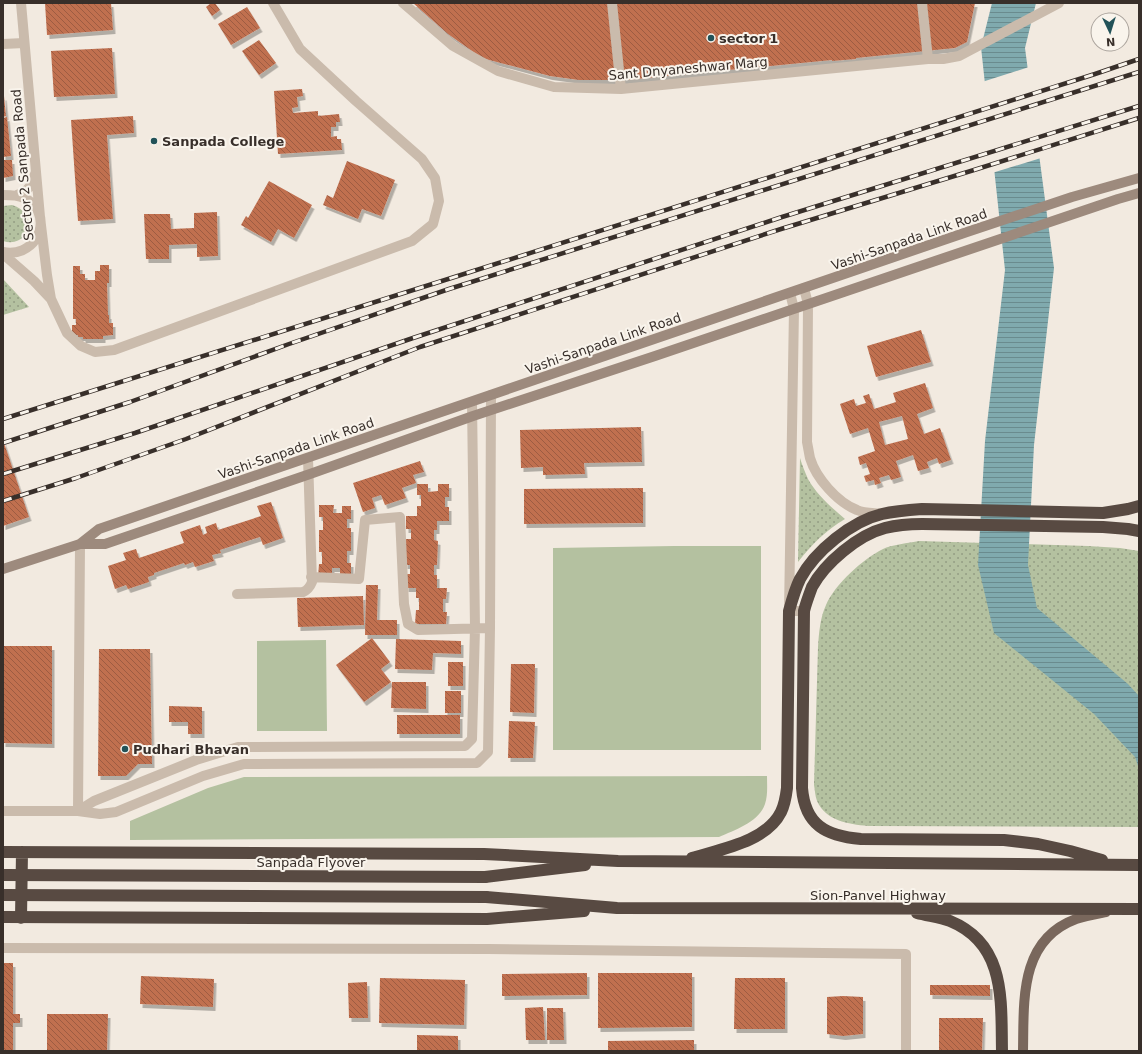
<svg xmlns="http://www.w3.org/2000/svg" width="1142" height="1054" font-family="'DejaVu Sans',sans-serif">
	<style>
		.grass { fill: url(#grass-dots) }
		.park { fill: #b4c1a0 }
		.water { fill: url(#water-rules) }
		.pier { fill: #f2eae0 }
		.building { fill: url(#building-back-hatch); fill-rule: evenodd; filter: url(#shadow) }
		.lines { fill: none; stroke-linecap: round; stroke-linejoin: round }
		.minor { stroke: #cabbac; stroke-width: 10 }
		.tertiary { stroke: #cabbac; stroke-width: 10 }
		.secondary { stroke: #9d8a7d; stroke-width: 10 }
		.primary { stroke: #79675c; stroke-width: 10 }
		.motorway { stroke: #584a42; stroke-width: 12 }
		.rail-casing { stroke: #382f2a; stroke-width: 4.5 }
		.rail { stroke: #f9f4ec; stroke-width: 3; stroke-dasharray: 9; stroke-linecap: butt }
		.motorway-bridge { stroke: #584a42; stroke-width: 12 }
		.poi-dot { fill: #225258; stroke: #f9f4ec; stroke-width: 1.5 }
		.labels { text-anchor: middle; stroke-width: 4; stroke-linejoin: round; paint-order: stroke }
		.poi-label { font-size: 13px; font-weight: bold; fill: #382f2a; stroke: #f9f4ec; text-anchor: start }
		.street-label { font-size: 13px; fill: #382f2a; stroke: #f9f4ec }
	</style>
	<defs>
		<pattern id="grass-dots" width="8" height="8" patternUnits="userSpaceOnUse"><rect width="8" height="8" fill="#b4c1a0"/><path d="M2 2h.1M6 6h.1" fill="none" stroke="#939d83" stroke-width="1.8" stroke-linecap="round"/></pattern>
		<pattern id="water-rules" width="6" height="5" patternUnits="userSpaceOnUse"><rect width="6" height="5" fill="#80aaae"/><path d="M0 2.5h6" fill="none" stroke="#6a8b8e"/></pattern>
		<pattern id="building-back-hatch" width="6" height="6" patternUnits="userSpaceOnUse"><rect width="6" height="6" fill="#c07050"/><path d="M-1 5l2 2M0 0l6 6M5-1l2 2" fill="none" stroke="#9d5c43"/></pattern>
		<filter id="shadow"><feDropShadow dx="2.5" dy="4" stdDeviation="0" flood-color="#0004"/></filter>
	</defs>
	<rect width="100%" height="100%" fill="#f2eae0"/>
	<!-- grass -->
	<path class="grass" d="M12,205C41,214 29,249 3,241V206Z
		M3,279L29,307L3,315Z
		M800,458C802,465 805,472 808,479C817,495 831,507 845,519C825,531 812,544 798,562Z
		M919,541L1088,546L1120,548L1139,551V827L868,826C848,824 826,821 817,801C815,796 815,790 814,785L818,647C819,633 820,618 826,605C835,584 863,559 883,549C891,545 909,543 919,541Z"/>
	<!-- park -->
	<path class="park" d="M674,546H761V750H553V548Z
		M326,640L327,731H257V641Z
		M767,776C767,785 768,795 765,804C759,822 735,830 719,837L130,840V821L208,788L244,777Z"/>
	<!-- water -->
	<path class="water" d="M992,3H1036L1025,48L1054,268L1034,445L1028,565L1037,608L1128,684L1139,696V769L1135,757L1094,714L994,633L978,565L985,441L1005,270L981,47Z"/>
	<!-- pier -->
	<path class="pier" d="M1029,67L1041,158L992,173L982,82Z"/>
	<!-- building -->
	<path class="building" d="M45,3H111L113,30L47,35Z
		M211,3H215L220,10L212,16L206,7Z
		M413,3H975L967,42L955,48L856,58V59L832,61V60L625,80H579L550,76L482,58L448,34Z
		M247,7L260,28L231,45L218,24Z
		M259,40L276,63L259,75L242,51Z
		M112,48L115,94L54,97L51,51Z
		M302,89L303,96L297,97L298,107L292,108L293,113L318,111V116L339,114L340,122H336V127H331V137L337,136V139H341L342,150L278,154L274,91Z
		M4,96L6,116L3,117V97Z
		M133,116L134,133L107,135L113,219L78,221L71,120Z
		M7,117L11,156L3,157V118Z
		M3,160H12L13,176L3,178Z
		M347,161L395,180L381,216L362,209L358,219L323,205L327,195L333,198Z
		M269,181L312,205L294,238L278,229L271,242L241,225L246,216L248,218Z
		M217,212L218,256L197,257V244L169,245V259H146L144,214H170L171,229L194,228V213Z
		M100,265H109V283H107L108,315H109V323H113V335L103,336V339H83V337H78V335H72V325H76V319H73V266H80V274H85V280H95V271H100Z
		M921,330L931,362L876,377L867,346Z
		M925,383L933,408L917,414L924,434L940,428L951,460L939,464L937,458L927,462L929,468L918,471L913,455L896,461L901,477L891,480L889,475L879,478L881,483L875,485L874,480L866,482L864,476L870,474L866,463L860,465L858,457L875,451L868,428L850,434L840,404L854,399L856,406L866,403L863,396L869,394L874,409L896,402L893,393ZM902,416L908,439L885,445L879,422Z
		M641,427L642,462L584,463L585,474L543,475V467L521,468L520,430Z
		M3,440L29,517L3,526Z
		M420,461L424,472L413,475L416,483L402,488L406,498L385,505L381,495L372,498L375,508L363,512L353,483Z
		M417,484H428V492L438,491V484H449V497H445V507H449V521H437V530H434V540L438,541L437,565H434V575H437V588H447L446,599H443V612H447L446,624H415L416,610H419V598H416V588H406V574H410V565H405L406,539H411V529H406V516H417V506H421V495H417Z
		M643,488V523L524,524V489Z
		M271,502L283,538L263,545L260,537L220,550L221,553L212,555L214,561L195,567L193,562L185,565L184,563L154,573V575L148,577L149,582L128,589L126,585L115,589L108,566L126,560L123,553L136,549L139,558L184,543L180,532L200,525L203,535L207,533L205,527L216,523L218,530L261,516L257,506Z
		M319,505H334L333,513H342V506H351V519H347V528H351V551H347V563H351V577H340V568H332V577H318L319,564H322V552H319V530H323V517H319Z
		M366,585H378L377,620H397V635H365Z
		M363,596L364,625L298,627L297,598Z
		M372,638L390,662L381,669L391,682L364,702L336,665Z
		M396,639L461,641V654L433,653L432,670L395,669Z
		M3,646H52V744L3,743Z
		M99,649H150L152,764H138L126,776H98Z
		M448,662H463V686H448Z
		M511,664H535L534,713L510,712Z
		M392,682H426V709L391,708Z
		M445,691H461V713H445Z
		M169,706L202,707V734H188V722H169Z
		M397,715H460V734H397Z
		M509,721L535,722L533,758H508Z
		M3,963H13V1014H20V1023H13V1051H3Z
		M587,973V995L502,996V974Z
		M598,973H692V1027L598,1028Z
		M141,976L214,979L213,1007L140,1004Z
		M380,978L465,980L464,1025L379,1023Z
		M735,978H785V1029H734Z
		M367,982L368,1018H349L348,983Z
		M930,985H990V996L930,995Z
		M843,996L863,997V1034L843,1036L827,1034V997Z
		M543,1007L545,1040H526L525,1008Z
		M547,1008H563L564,1040H547Z
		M47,1014H108L107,1051H47Z
		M939,1018H983L982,1051H939Z
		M417,1035L458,1036V1051H417Z
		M694,1040V1051H608V1041Z"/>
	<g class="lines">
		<!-- minor -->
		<path class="minor" d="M21,3L40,217L47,275L51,299
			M403,3L453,46L498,71L554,87L621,89L928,59H943L959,56L1059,3
			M612,3L621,89
			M922,3L928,59
			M3,44L24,43
			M3,195C10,195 18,195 24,198C28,199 31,202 34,205C52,227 31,258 3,252
			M17,195C28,191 32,186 35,174
			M3,254L34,281L51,299L67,333L81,346L95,352L114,350L412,241L433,224L439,201L435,178L422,159L356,101L300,49L273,3
			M311,577L359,579L365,520L400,517L404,604L408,624L418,630L490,628
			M237,594L303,592C308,590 310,587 312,582L308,458
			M3,811H78L100,814L116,812L203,776L244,764L477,763L488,752L490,628L491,395
			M78,811L94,801L196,760L238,747L465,746L472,739L475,628L472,402
			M78,811L80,544
			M3,948L488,949L906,954V1051"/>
		<!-- tertiary -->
		<path class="tertiary" d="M804,288L808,304L807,442C808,447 809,453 810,458C816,478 837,502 857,510C864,513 874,513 881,514
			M790,293L794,309L789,611H804"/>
		<!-- secondary -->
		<path class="secondary" d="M80,544L99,529L967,232L1072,197L1139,178
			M3,569L80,544H105L310,474L473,416L655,356L1118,199L1139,193"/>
		<!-- primary -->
		<path class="primary" d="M1023,1051C1024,1001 1019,940 1076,919C1085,916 1096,914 1106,912"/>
		<!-- motorway -->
		<path class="motorway" d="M3,852L484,854L618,861L1139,865
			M692,858C721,849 766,842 781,812C785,804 786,796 787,788L789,611C792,600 795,589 800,579C815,551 852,521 882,514C895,511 908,510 922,509L1103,513L1128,509L1139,506
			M1102,860L1070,851L1038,844L1004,840L861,839C826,836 805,825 802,788L804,611C806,603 809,595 812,587C825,563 858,535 885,528C897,525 910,524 922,524L1103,527L1128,529L1139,531
			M485,877L585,865
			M486,897L617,908L1139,909
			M917,913C928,916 940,917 950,921C1006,944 1001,1000 1002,1051
			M3,917L487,919L584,911
			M21,918L22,852"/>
		<!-- rail casing -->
		<g class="rail-casing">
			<path id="rail" d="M3,419L445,280L1095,74L1139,59
				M3,443L130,402L289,344L449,289L1139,72
				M3,474L135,433L413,338L782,217L1139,106
				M3,501L76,478L186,439L420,347L781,229L974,170L1139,118"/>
		</g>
		<!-- rail -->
		<use href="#rail" class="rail"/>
		<!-- motorway-bridge -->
		<path class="motorway-bridge" d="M3,875L485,877
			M3,895L486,897"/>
	</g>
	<!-- markers -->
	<g class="poi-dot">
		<circle cx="711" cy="38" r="4"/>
		<circle cx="154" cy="141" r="4"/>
		<circle cx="125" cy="749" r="4"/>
	</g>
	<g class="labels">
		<!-- poi labels -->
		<g class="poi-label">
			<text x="719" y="43">sector 1</text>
			<text x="162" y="146">Sanpada College</text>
			<text x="133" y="754">Pudhari Bhavan</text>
		</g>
		<!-- street labels -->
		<g class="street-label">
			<text transform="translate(688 68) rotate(-5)" y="5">Sant Dnyaneshwar Marg</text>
			<text transform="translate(22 165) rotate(-95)" y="5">Sector 2 Sanpada Road</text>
			<text transform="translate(909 239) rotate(-19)" y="5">Vashi-Sanpada Link Road</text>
			<text transform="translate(603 343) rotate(-19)" y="5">Vashi-Sanpada Link Road</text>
			<text transform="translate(296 448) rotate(-19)" y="5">Vashi-Sanpada Link Road</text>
			<text x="311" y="867">Sanpada Flyover</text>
			<text x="878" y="900">Sion-Panvel Highway</text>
		</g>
	</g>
	<!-- border -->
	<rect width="1142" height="1054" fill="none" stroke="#382f2a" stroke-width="8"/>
	<!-- north arrow -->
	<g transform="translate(1110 32) rotate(176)"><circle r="19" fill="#f9f4ec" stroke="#aca59e"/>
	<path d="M0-3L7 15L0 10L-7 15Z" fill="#225258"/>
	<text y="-6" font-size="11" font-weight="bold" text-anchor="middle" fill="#382f2a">N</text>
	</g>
</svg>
